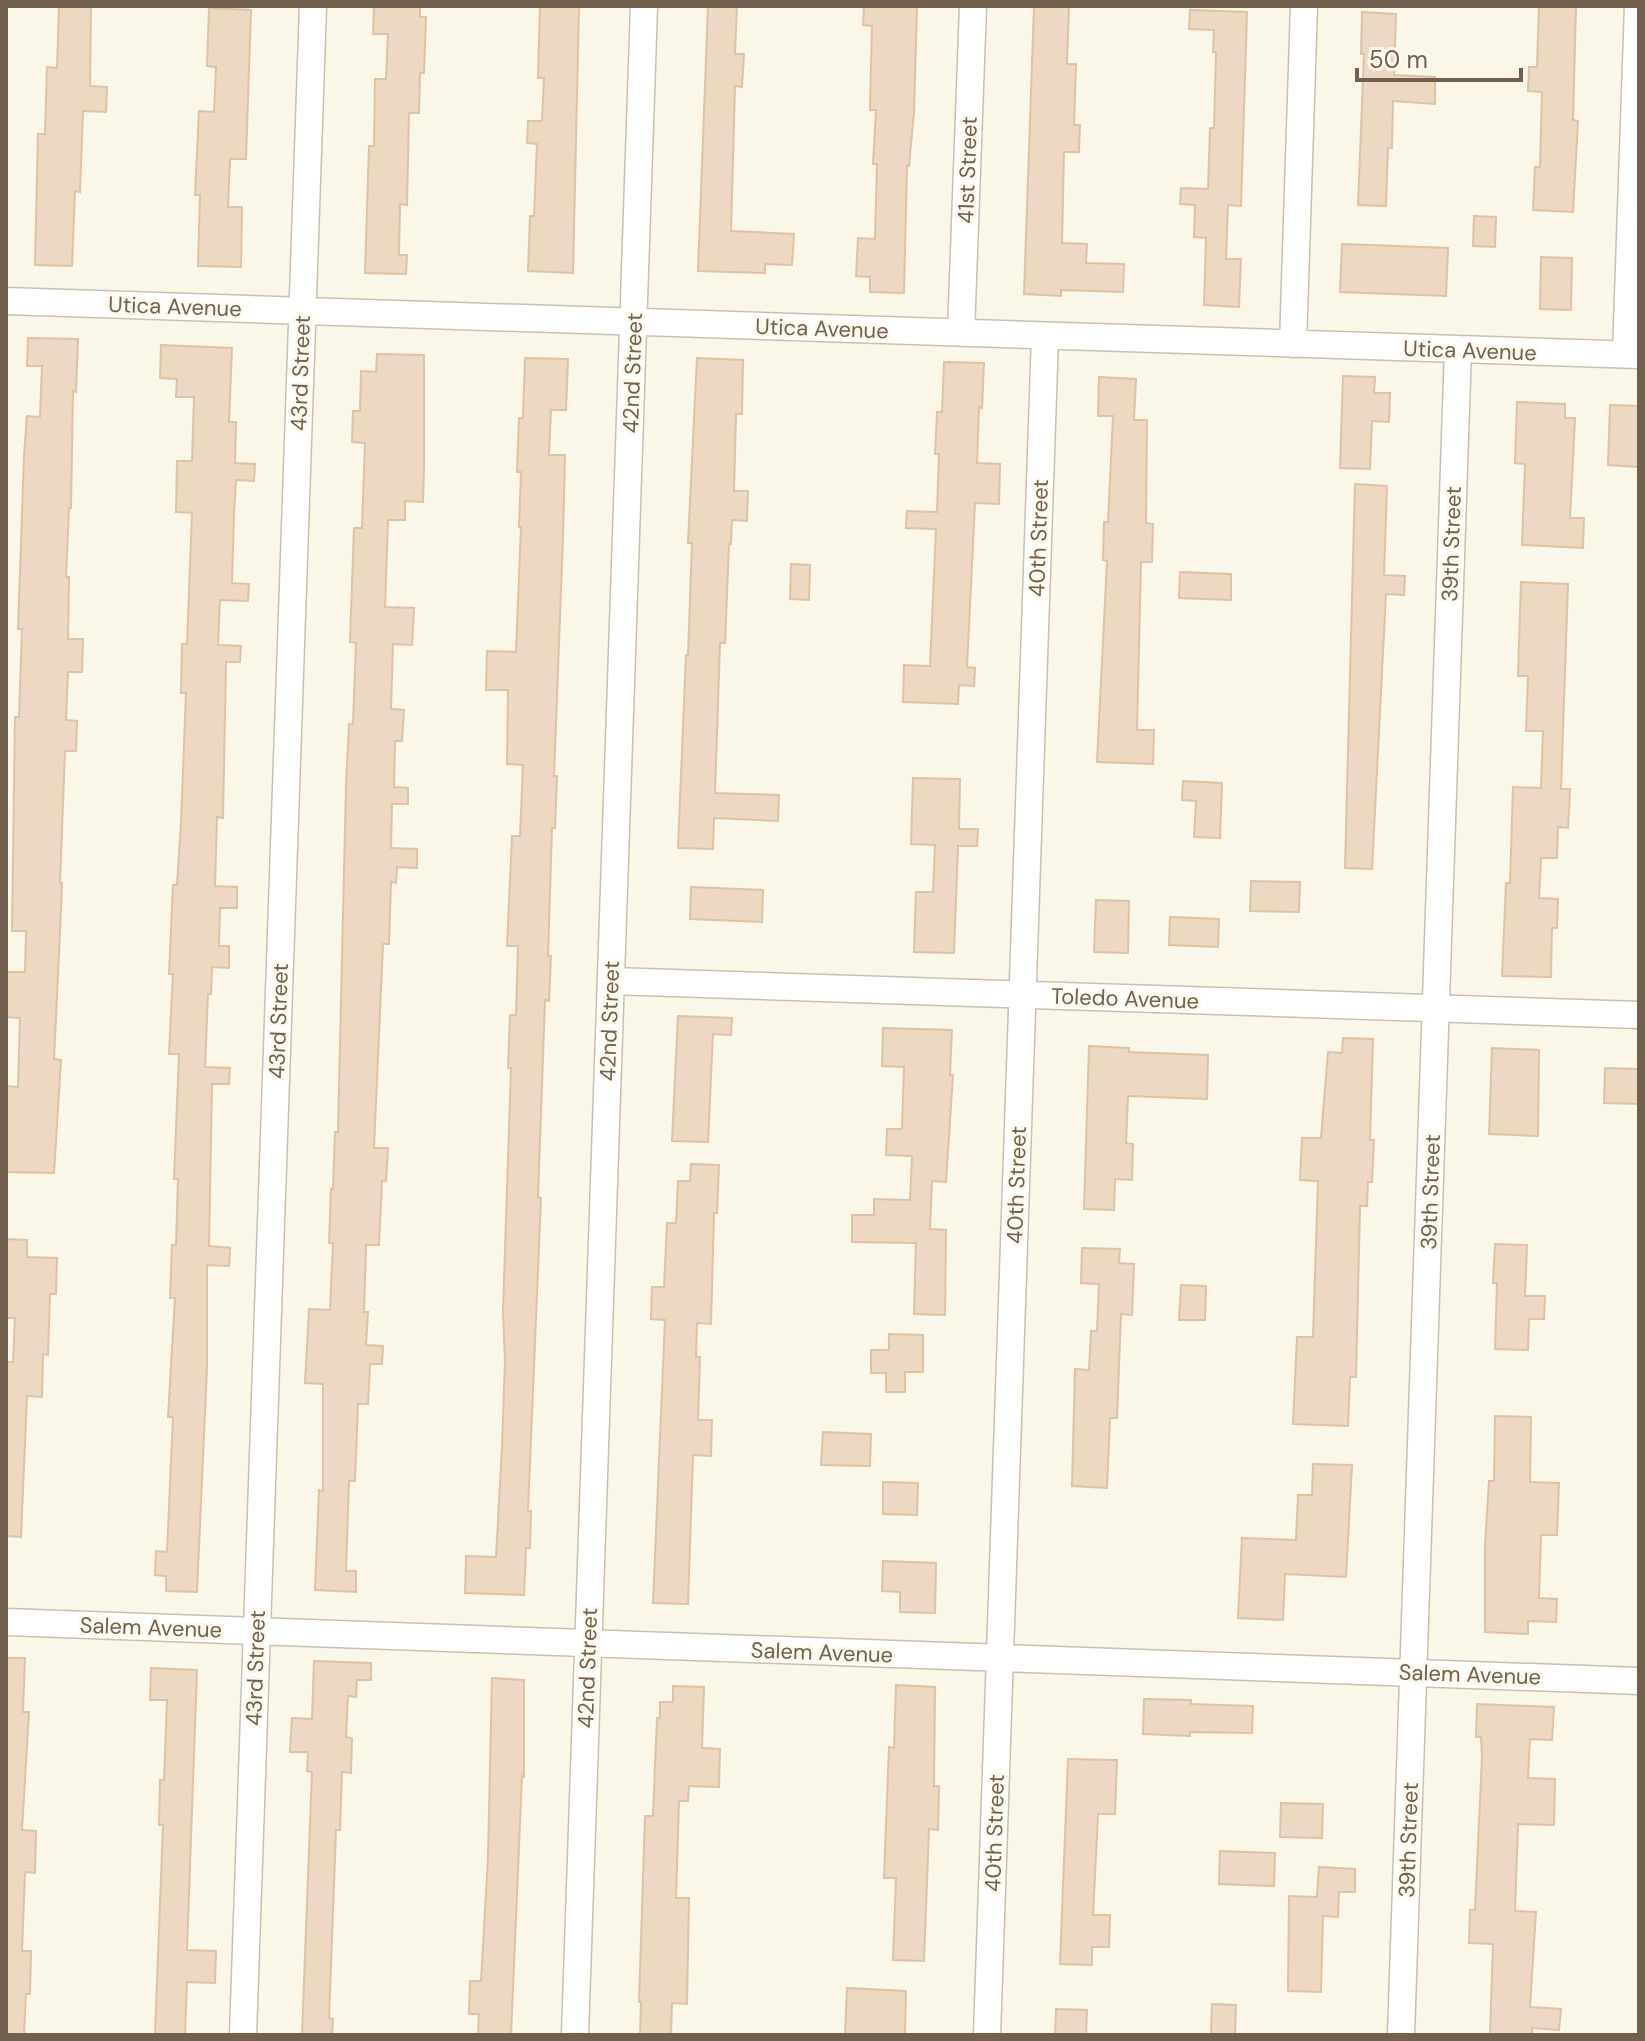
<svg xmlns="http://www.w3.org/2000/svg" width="1645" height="2041" font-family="'DM Sans',sans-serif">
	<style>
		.building { fill: #edd9c2; stroke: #dec2a4; stroke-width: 2 }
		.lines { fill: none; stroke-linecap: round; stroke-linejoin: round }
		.minor-casing { stroke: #cbbfaf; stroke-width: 29 }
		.minor { stroke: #fff; stroke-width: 26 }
		.labels { text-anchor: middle; stroke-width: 6; stroke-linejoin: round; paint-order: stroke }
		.street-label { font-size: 22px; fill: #72604e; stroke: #fdf9ee }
	</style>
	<rect width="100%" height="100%" fill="#faf6e8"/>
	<!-- building -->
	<path class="building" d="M59,6L91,7L90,86L107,87L106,112L83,111L80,192L75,191L72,266L35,265L38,134H45L47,67L57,68Z
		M374,6H420V17H426L424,73H420L419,113H409L407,205L400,204L399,255H407L406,274L365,273L369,146H374L375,79H386L388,34H373Z
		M540,6H579L573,273L528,271L530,216H534L537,144L527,143L528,121H542L544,78H538Z
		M708,6H737L735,54H744L742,87L735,86L731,231L794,234L792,265L765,264V273L698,271Z
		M864,6H917L914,112L909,166H907L904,293L870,292V277L856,276L858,238L875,239L877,164H873L876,110H870L872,26L863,25Z
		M1034,6H1069L1067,64H1076L1074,125H1080L1079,152H1064L1062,243L1087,244L1086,263L1124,264L1123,292L1061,290V296L1024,294Z
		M1539,6H1576L1573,120L1578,121L1573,212L1533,210L1535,167H1540L1542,92L1528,91L1529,67H1537Z
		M209,8L251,10L246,159H230L228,207H242L241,267L198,266L200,195H195L199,111L214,112L216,67L207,66Z
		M1190,10L1247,12L1241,206L1228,205L1226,259H1241L1239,307L1204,305L1206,238L1194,237L1195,205L1180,204L1181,188L1208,189L1210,128H1214L1216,52H1213L1214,30L1189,29Z
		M1362,12L1396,14L1394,75L1435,77V104L1393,101L1392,148H1388L1386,206L1358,205L1364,54H1361Z
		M1474,216L1496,217L1495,247L1473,246Z
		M1342,244L1448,248L1446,296L1340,292Z
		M1541,257L1572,258L1571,310L1540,309Z
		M28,338L78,339L76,392L73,391L71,508H69L66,577H69L68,639H83L82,672H68L66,720L77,721L76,751H65L60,883H62L60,932L54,1059L61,1060L54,1173L6,1172V1086L18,1087L20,1018L6,1017L7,972H25L26,931H12L15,717H19L22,629H18L24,456L27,416L40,417L42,366H27Z
		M161,345L232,348L229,422H236L235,463L255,464L254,481L236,480L234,514L232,583L249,584L248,601L220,600L218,645L241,646L240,662H226L223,818L217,817L215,886L237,887V908H220L219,946H229V968L212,967L211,994H208L205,1067L230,1068L229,1084H212L209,1246L230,1248L229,1266L207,1265V1367L197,1592L166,1591V1576L155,1575L156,1551L167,1552L173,1417H168L175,1298H170L172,1245H176L178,1179H174L179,1054H169L173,974H169L173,885H177L181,823L186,693H181L182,644H187L192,513L176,512L177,461H192L194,397H176L177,379L160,378Z
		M377,354L424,355V469L423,502L405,501V520H388L385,607L414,608L412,645L393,644L391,709L404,710L402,741H395L394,787L408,788V804H392L391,848L417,849V868L397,867L396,883L391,882L389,944H383L374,1148H388L386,1181H382L379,1245H366L364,1312H368L366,1345L383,1346L382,1364H370L368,1404H358L355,1481H349L346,1571H356V1592L315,1590L319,1490L323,1491V1384L305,1383L309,1309L330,1310L333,1243H329L331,1189H333L335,1132H338L346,786L349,724H353L356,643L350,642L354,528H362L365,443L352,442L353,411H360L361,371L376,372Z
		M525,358L568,359L566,410H551L549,455H565L563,537L554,776H557L555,828H552L548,956H551L549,1001L545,1000L538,1197L541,1198L528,1511H531L530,1548H526L524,1595L465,1593L466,1556L496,1557L502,1447L505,1360L503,1311L511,1068H508L510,1015H516L518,946H507L512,836H520L523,765L507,764L508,690H486L487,651L516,652L521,527H519L521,472H517L519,418H523Z
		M697,358L743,360L742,414H736L734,491H748L747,521L732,520L731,544H729L725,643H720L715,793L779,795L778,821L714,818L713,849L678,848L686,655H688L692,543H688Z
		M944,362L984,363L982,408L979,407L977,463L1000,464L999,504L975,503L967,667L975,668L974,686L959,685L958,704L903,702L904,665L930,666L936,529L906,528L907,511L937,512L939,454H935L937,412H942Z
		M1343,376L1375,377L1374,393H1390L1389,422L1372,421L1370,469L1340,468Z
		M1099,377L1136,379L1134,420H1147L1146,523L1153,524L1152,562H1141L1137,730H1154L1153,764L1097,762L1107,561L1103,560L1104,522H1108L1113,416H1098Z
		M1517,402L1565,404V418H1575L1570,518H1584L1583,548L1522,545L1525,464L1515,463Z
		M1610,405L1639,406V467L1608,465Z
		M1355,484L1387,486L1384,575L1405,576L1404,595L1386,594L1372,869L1345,868Z
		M791,564L810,565L809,600L790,599Z
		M1180,572L1231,574V600L1179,598Z
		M1521,582L1568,584L1561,789H1570L1568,828L1558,827L1557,858H1541L1539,898L1558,899L1557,928H1552L1551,977L1502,976L1506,883H1510L1513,787L1541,788L1543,731H1526L1528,676H1518Z
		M913,778L960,779L959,829H978L977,846H958L954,953L914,952L916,892H933L935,845L911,844Z
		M1183,781L1222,783L1220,838L1194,837L1196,801L1182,800Z
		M1251,881L1300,882L1299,912L1250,911Z
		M691,887L763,890L762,922L690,919Z
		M1096,900L1129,901L1128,953L1094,952Z
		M1170,917L1219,919L1218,947L1169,945Z
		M678,1016L732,1018L731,1035L713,1034L708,1142L672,1141Z
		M883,1028L952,1030L950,1075H953L946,1182L932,1181L930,1229L946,1230L945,1315L914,1314L916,1243L852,1242V1215H874V1199L910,1200L912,1156L886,1155L887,1129H902L904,1067L882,1066Z
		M1343,1038L1373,1039L1370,1140H1374L1372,1182H1368L1367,1206H1360L1356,1377H1350L1348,1426L1293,1424L1297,1337H1313L1318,1181L1300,1180L1302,1138H1321L1328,1052L1342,1053Z
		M1089,1046L1129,1048V1052L1208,1055L1207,1099L1128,1096L1126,1143L1133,1144L1132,1180L1115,1179L1114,1210L1084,1209Z
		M1492,1048L1539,1050L1538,1136L1489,1134Z
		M1605,1068L1639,1069V1104L1604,1103Z
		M691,1164L719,1165L717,1213H714L711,1324L697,1323L696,1357H700L698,1420H712L711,1456L693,1455L688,1604L653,1603L665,1320L651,1319L652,1287H664L667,1223H676L678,1181H690Z
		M6,1239L27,1240V1257L57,1258L56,1294H50L48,1355L43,1354L42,1397L27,1396L21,1537L6,1536V1362H13L15,1318H6Z
		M1495,1244L1527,1245L1525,1296H1545L1544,1319H1529L1528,1350L1495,1349L1497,1283H1493Z
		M1082,1248L1120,1249L1119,1263L1134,1264L1132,1315L1121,1314L1117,1418H1110L1107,1488L1072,1486L1075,1369L1089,1370L1091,1331H1097L1099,1284L1081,1283Z
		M1181,1285L1206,1286L1205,1320H1179Z
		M889,1334L923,1335V1372H905V1392H886V1373H871V1350H889Z
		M1495,1416L1531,1417L1530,1482L1559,1483L1557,1535H1541L1539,1598L1557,1599L1556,1622L1528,1621V1634L1485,1632V1546L1489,1481H1494Z
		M823,1432L871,1434L870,1466L821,1465Z
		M1313,1464L1352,1465L1346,1577L1285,1574L1283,1620L1238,1618L1242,1538L1296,1540L1298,1495H1312Z
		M883,1482L918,1483L917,1515L883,1514Z
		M883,1561L936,1563L935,1613L900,1612V1592L882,1591Z
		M6,1658H25L23,1712H29L22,1830L36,1831L35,1873L25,1872L22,1951H31L30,1994H26L24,2035H6Z
		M314,1661L371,1663V1680H357L356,1697L348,1696L346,1737L352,1738L351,1773L342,1772L340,1830H336L329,2018L333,2019L332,2035H302L312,1772L307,1771L308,1752H290L292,1718L312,1719Z
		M151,1668L197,1670L187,1950L216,1951L215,1983L187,1982L185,2035H155L163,1825H159L160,1780H164L167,1700H150Z
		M492,1678L524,1680V1777L522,1776L511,2035H478L479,2014H469L470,1981H481L488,1857Z
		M896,1685L935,1687L934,1786H939L938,1830L929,1829L924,1961L893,1960L896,1878H884L889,1747L894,1748Z
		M673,1686L704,1687L702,1748L720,1749L719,1787L689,1786L688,1801H679L676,1898H689L687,2004L672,2003L671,2035H640L641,2002H639L645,1816H653L657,1718H660V1702H673Z
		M1144,1699L1191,1700V1704L1253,1706L1252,1733L1190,1732V1736L1143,1734Z
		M1477,1704L1554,1707L1552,1740L1530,1739L1528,1778L1555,1779L1554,1825L1518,1824L1515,1911L1536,1912L1530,2007L1561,2009L1559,2030L1532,2028V2035H1490L1493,1944L1469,1943L1470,1910H1475L1482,1757L1481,1737H1476Z
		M1068,1759L1117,1760L1115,1814H1098L1095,1876L1093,1915H1110L1109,1947H1092V1965L1060,1964Z
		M1281,1803L1323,1804L1322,1838L1280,1837Z
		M1220,1851L1275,1853L1274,1886L1219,1884Z
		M1319,1867L1355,1869V1892H1339L1338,1917L1323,1916L1321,1992L1288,1991L1289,1896L1317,1897Z
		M847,1988L906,1991L905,2035H845Z
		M1212,2004L1236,2005L1235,2035H1211Z
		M1056,2009L1087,2010L1086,2035H1055Z"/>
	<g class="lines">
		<!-- minor casing -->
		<g class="minor-casing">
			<path id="minor" d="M6,301L1639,355
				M961,333L973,6
				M1293,344L1304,6
				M1626,354L1638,6
				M611,981L1639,1015
				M6,1622L1639,1681
				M243,2035L313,6
				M575,2035L644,6
				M987,2035L1045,336
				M1401,2035L1458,349"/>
		</g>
		<!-- minor -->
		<use href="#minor" class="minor"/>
	</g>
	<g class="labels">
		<!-- street labels -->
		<g class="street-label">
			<text transform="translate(967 170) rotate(-88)" y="8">41st Street</text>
			<text transform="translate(175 306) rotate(2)" y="8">Utica Avenue</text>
			<text transform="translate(822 328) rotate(2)" y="8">Utica Avenue</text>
			<text transform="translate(1470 350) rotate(2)" y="8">Utica Avenue</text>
			<text transform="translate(300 373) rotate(-88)" y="8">43rd Street</text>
			<text transform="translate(632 373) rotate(-88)" y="8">42nd Street</text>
			<text transform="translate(1038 538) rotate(-88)" y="8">40th Street</text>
			<text transform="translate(1451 544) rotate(-88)" y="8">39th Street</text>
			<text transform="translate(1125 998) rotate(2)" y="8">Toledo Avenue</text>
			<text transform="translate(278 1021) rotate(-88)" y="8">43rd Street</text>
			<text transform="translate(609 1021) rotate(-88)" y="8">42nd Street</text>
			<text transform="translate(1016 1185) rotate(-88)" y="8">40th Street</text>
			<text transform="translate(1430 1192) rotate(-88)" y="8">39th Street</text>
			<text transform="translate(151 1627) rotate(2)" y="8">Salem Avenue</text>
			<text transform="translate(822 1652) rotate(2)" y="8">Salem Avenue</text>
			<text transform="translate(255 1668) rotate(-88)" y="8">43rd Street</text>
			<text transform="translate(587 1668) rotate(-88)" y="8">42nd Street</text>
			<text transform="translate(1470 1674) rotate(2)" y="8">Salem Avenue</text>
			<text transform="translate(994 1833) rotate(-88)" y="8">40th Street</text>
			<text transform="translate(1408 1840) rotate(-88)" y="8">39th Street</text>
		</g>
	</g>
	<!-- border -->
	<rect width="1645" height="2041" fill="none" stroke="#72604e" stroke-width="16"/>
	<!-- scale -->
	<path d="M1357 68v12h164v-12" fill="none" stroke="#72604e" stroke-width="4"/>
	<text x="1369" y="68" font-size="24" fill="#72604e" stroke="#fdf9ee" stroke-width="6" paint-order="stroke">50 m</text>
</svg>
